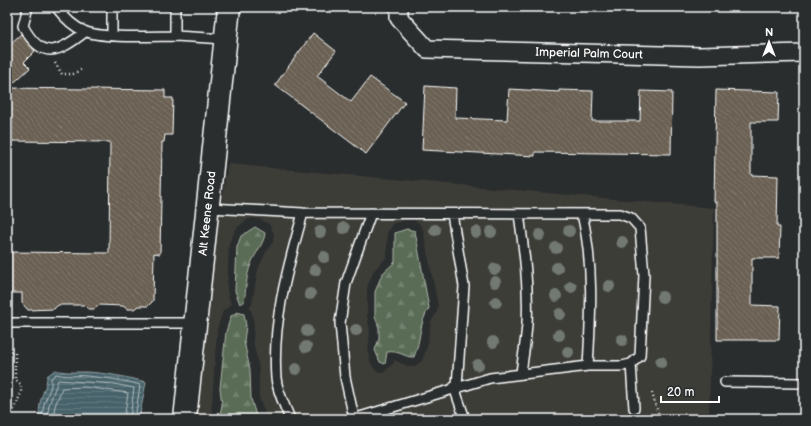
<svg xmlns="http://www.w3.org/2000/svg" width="811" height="426" font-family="'Balsamiq Sans',sans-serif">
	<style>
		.built { fill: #3d3d39; fill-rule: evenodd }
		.forest { fill: url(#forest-firs); stroke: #acb6aa }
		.water { fill: url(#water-rules); stroke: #90a1a6 }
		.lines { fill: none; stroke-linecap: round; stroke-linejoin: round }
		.shore { stroke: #b5c0c3; stroke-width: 1 }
		.building { fill: url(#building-back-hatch); stroke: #fff }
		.lane-casing { stroke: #fff; stroke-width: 12 }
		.street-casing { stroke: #fff; stroke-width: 20 }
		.secondary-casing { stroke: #fff; stroke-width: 25 }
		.path { stroke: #fff; stroke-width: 2.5; stroke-dasharray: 1 3; stroke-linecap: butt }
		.lane { stroke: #2a2d2e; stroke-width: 9 }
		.street { stroke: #2a2d2e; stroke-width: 17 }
		.secondary { stroke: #2a2d2e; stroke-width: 22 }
		.tree { fill: #727872 }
		.labels { text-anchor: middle; stroke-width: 3; stroke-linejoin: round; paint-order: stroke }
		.street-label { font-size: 12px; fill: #fff; stroke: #2a2d2e }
	</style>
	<defs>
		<pattern id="forest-firs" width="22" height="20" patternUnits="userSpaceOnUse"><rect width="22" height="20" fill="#5a6c56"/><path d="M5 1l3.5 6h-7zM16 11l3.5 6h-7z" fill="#73826f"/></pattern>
		<pattern id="water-rules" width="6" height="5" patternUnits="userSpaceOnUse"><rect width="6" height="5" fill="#46626a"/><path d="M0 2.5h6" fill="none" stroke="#627a80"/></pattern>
		<pattern id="building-back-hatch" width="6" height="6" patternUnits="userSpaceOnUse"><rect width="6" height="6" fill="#6a6152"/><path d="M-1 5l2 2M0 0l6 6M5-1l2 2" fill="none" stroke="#80796c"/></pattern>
	</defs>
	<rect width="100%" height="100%" fill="#2a2d2e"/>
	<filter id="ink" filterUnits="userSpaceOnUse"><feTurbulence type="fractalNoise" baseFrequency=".025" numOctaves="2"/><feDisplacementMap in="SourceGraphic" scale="8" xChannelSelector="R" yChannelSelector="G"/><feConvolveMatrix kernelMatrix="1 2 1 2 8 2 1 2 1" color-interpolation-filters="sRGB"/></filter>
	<g filter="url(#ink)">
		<!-- built -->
		<path class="built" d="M228,164L714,208L709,419H267L259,397V369L253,341L254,324L252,312L249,308L252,304L258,269L265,254L273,242L274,234L269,224L259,219L252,218L245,221L236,229L229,243L227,290L231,305L223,311L217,329L211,419H195L215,240ZM404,220H413L419,223L423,229L438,306L436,314L431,322L427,347L422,361L415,366L409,367L394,360V363L383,373L377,371L372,366L368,353L370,330L367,316V288L374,270L387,257V232L392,224Z"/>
		<!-- forest -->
		<path class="forest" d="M255,227L265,233C264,244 255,253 251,264C246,276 246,290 244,302L240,304L235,291L237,247L241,236Z
			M407,229L415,231L429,308C419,323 421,340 414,357C405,358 400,350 387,352L385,364L380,362L375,350L379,339V328L375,316V292L382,274L395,262V233Z
			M237,312L244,314L246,326L244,341L250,370L251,399L257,419H219L222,405L220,388L226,332L231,316Z"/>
		<!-- water -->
		<path class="water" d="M55,370C66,373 75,372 86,372C107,373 126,377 146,382L139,419H37C40,414 39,409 40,403C42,393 47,386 47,376Z"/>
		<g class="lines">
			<!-- shore -->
			<path class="shore" d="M42,419L44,404L51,386V378L56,374C67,377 76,375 87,376C105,378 123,380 140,385L135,419
				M47,419L49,405L58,380L114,384L134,388L130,419
				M53,419L55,406L62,388L85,387L128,393L124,419"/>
		</g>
		<!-- building -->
		<path class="building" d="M313,33L336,51L317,76L351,102L370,77L405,102L366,154L275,85Z
			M21,34L35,51L24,62L30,68L8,88L165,90V98H173L172,135H165L164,142H162L160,254L154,253L153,301L148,306H138L134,309H127L123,306L99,305L95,309H88L84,305H58L54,309L28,310L22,303V293H7V252L109,253L110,142L7,141V43L9,45Z
			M425,86L456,88L455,118L507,120L509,89L559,92V90L593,91L592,121H640L641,91L672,92L671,154L535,152V156L422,150Z
			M716,90L779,92L778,122H751V175L778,176L777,227H780L779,258H752V305L780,306L779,340H717V202H714Z"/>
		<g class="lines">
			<!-- lane casing -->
			<g class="lane-casing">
				<path id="lane" d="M28,7L23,26C42,61 58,53 85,32
					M56,7C63,16 74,27 84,31C102,39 154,36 175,36
					M112,7V35
					M175,7V36L226,39
					M209,208L303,213L620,214L631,218L640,228L644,275L640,356L631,364L622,366H588L490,378L353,419
					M452,214L464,286L457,386
					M519,214C524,250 529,287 527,324C526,340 523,357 521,373
					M582,214C594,265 591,315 588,366
					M7,323H196
					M631,364L634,408
					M725,382L804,383
					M454,387L465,419
					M354,418L345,377L340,323L346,283L371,213
					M290,419C285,406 277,391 276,378C272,321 288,267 303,213"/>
			</g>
			<!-- street casing -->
			<g class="street-casing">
				<g id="street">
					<path id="s1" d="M399,7V18L427,49L700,56L804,53"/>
				</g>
			</g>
			<!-- secondary casing -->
			<g class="secondary-casing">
				<g id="secondary">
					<path id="s2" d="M185,419L229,7"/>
				</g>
			</g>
			<!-- path -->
			<path class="path" d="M55,63L62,74H73L82,69
				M7,353H15V379L21,385V393L10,419
				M652,393L660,419"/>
			<!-- lane -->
			<use href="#lane" class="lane"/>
			<!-- street -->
			<use href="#street" class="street"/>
			<!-- secondary -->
			<use href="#secondary" class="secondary"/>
		</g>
		<!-- trees -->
		<g class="tree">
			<circle cx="344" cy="228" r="6"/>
			<circle cx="435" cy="230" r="6"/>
			<circle cx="569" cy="231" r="6"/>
			<circle cx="320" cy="232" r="6"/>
			<circle cx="476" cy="232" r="6"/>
			<circle cx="491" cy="232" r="6"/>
			<circle cx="540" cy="235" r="6"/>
			<circle cx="622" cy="242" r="6"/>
			<circle cx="556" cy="248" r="6"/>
			<circle cx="324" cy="257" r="6"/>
			<circle cx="557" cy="268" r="6"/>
			<circle cx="495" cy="269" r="6"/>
			<circle cx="315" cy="270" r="6"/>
			<circle cx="495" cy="282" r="6"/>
			<circle cx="609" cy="286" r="6"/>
			<circle cx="571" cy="287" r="6"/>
			<circle cx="310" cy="294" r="6"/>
			<circle cx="556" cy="296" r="6"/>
			<circle cx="662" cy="297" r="6"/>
			<circle cx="496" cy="302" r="6"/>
			<circle cx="560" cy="314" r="6"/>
			<circle cx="356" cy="330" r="6"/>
			<circle cx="307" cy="331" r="6"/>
			<circle cx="559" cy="335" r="6"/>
			<circle cx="622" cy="340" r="6"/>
			<circle cx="493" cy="342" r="6"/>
			<circle cx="306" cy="347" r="6"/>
			<circle cx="568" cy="352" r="6"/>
			<circle cx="661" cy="362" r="6"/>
			<circle cx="478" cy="365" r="6"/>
			<circle cx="296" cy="369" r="6"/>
		</g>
	</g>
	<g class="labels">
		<!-- street labels -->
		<g class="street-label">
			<text dy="4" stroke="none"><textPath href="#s1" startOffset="215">Imperial Palm Court</textPath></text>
			<text dy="4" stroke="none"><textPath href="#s2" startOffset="207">Alt Keene Road</textPath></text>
		</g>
	</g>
	<!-- margin -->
	<rect width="811" height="426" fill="none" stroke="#2a2d2e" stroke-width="24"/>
	<rect x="12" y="12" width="787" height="402" fill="none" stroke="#fff" stroke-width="1.5" filter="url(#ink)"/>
	<!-- north arrow -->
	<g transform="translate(769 42)" stroke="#2a2d2e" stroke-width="3" paint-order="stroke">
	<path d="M0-3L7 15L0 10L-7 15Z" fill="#ffffff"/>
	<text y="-6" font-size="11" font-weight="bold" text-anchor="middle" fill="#ffffff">N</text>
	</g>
	<!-- scale -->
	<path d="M661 396v6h58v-6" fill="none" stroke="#ffffff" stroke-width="2"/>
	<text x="667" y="396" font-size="12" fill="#ffffff" stroke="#2a2d2e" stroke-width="3" paint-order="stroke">20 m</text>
</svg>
